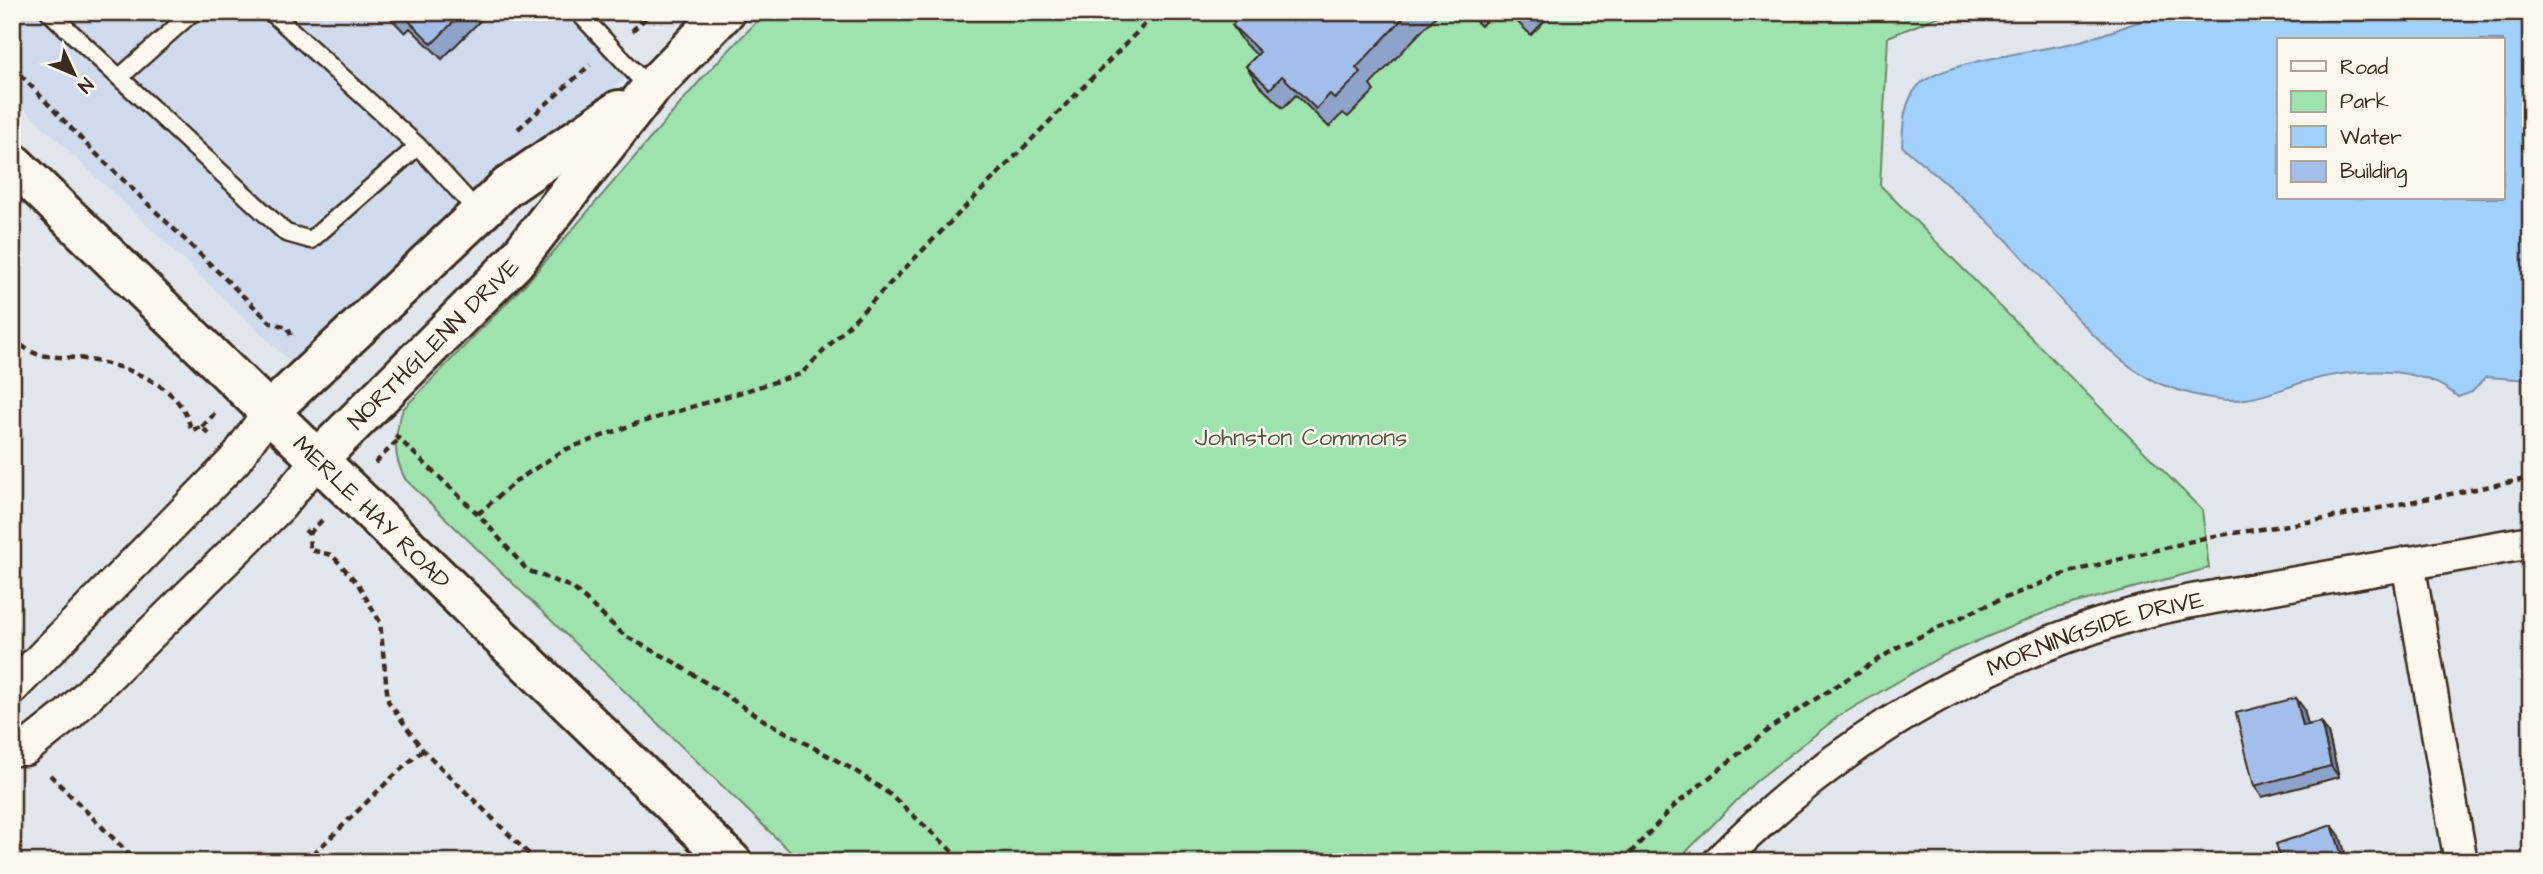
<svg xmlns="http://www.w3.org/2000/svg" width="2543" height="874" font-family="'Architects Daughter',sans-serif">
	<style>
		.built { fill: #cfdaec }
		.green { fill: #9ee2ae; stroke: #6c8666; stroke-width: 2 }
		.water { fill: #a1d0fd; stroke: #788ea4; stroke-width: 2; fill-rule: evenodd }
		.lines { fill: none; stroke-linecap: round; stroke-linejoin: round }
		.service-casing { stroke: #3b2a1e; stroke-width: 21 }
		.minor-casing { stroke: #3b2a1e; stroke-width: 37 }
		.tertiary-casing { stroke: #3b2a1e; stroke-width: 44 }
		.secondary-casing { stroke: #3b2a1e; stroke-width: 44 }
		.path { stroke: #3b2a1e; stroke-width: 4.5; stroke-dasharray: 7 5; stroke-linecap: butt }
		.service { stroke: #fbf7ec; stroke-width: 16 }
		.minor { stroke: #fbf7ec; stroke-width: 32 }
		.tertiary { stroke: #fbf7ec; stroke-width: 38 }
		.secondary { stroke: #fbf7ec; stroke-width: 38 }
		.wall { fill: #8da3ca; stroke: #3b2a1e; stroke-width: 2 }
		.shaded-wall { fill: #7385a4; stroke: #3b2a1e; stroke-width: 2 }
		.building { fill: #a4beeb; stroke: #3b2a1e; stroke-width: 2 }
		.labels { text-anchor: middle; stroke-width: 5; stroke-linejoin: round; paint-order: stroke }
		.street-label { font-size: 24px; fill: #3b2a1e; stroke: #fbf7ec }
		.park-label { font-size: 24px; fill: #545842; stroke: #fbf7ec }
	</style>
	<rect width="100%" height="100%" fill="#e1e6ec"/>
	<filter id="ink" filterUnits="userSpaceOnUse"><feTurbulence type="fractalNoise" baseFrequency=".0143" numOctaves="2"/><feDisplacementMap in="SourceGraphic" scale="14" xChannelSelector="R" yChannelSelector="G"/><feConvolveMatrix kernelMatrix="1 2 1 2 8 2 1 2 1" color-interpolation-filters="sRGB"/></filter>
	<g filter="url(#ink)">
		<!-- built -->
		<path class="built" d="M12,12H576L633,72L511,168L296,367L12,97Z"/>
		<!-- green -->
		<path class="green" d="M766,12H1950L1888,37L1880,185L2202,510L2209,568L2053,609L1942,656L1839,716L1756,781L1676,862H801L405,479C392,453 394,436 403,409L530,279L704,76Z"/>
		<!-- water -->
		<path class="water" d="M2163,12H2531V380L2486,377L2472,392L2458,397C2419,363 2355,369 2307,381C2287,387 2267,396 2246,399C2219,403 2188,394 2163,385C2108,363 2055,292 2016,250C1982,212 1941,180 1902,146C1903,125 1903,103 1918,86C1941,61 2042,51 2077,42C2107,34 2134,24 2163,12ZM2279,40H2503V198H2279Z"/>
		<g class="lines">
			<!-- service casing -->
			<g class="service-casing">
				<path id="service" d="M49,12L286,233L311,240L418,146L479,213
					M271,12L418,146
					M578,12L650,89
					M120,77L193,12"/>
			</g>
			<!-- minor casing -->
			<g class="minor-casing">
				<g id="minor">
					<path d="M2408,563L2461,862"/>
					<path d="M12,688L235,460L269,412"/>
					<path d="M12,749H25L69,714L280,506L318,459"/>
					<path id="s1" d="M1719,862C1831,747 1966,666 2118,619C2172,602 2230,595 2285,585C2367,571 2449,556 2531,542"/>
				</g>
			</g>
			<!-- tertiary casing -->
			<g class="tertiary-casing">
				<g id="tertiary">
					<path d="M269,412L507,187L619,110"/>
					<path id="s2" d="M318,459L514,263L650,89L725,12"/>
				</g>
			</g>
			<!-- secondary casing -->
			<g class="secondary-casing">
				<g id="secondary">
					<path id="s3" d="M12,162L732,862"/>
				</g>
			</g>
			<!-- path -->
			<path class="path" d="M632,31L652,12
				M12,66L87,145L271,323L288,327L292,339
				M518,129L590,65
				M12,338C18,342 24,348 30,351C44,359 68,356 84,359C125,366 182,383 191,430L202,427L210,435
				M202,427L215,413
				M395,435L478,514L527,570L573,588L625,636L669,659L762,719L854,770L891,795L964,862
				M375,463L399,439
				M478,514L516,481L564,450L632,425L801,374L1157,12
				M305,530L309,534L310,550L332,555L358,584L380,622L388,701L423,750L537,862
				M309,534L324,518
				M50,775L137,862
				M304,862C345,826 381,785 423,750
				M1622,862L1673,807L1773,726L1898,647L1987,605L2070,572L2208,537L2314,521L2531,478"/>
			<!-- service -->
			<use href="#service" class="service"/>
			<!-- minor -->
			<use href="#minor" class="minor"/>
			<!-- tertiary -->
			<use href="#tertiary" class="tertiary"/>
			<!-- secondary -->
			<use href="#secondary" class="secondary"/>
		</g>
		<!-- wall -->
		<path class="wall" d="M385,12H489L442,59L410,28L405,33Z
			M1245,12H1440L1370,85L1374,91L1348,117L1343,113L1329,127L1296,95L1283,108L1259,85L1246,66L1257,55L1245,44L1232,25Z
			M1466,12H1494L1481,26Z
			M1507,12H1553L1531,35Z
			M2296,698L2304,709L2308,725L2321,722L2328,733L2339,777L2262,797L2254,786Z"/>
		<!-- shaded-wall -->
		<path class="shaded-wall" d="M2296,698L2304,709L2311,737L2303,726Z
			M2321,722L2328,733L2339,777L2331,766Z
			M2332,825L2340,836L2348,862H2344Z"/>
		<!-- building -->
		<path class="building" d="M389,12H463L432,44L400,12L395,18Z
			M1245,12H1409L1356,68L1361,73L1335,99L1330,94L1316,109L1282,76L1270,89L1246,66L1260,52L1232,25Z
			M1513,12H1522L1518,17Z
			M2296,698L2303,726L2321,722L2331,766L2254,786L2236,713Z
			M2332,825L2344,862H2282L2276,844Z"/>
	</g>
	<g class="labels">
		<!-- street labels -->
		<g class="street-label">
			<text dy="8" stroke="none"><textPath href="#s2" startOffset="163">NORTHGLENN DRIVE</textPath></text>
			<text dy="8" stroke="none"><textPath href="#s3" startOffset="502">MERLE HAY ROAD</textPath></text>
			<text dy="8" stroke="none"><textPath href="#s1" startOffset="446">MORNINGSIDE DRIVE</textPath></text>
		</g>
		<!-- park labels -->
		<g class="park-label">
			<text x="1301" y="445">Johnston Commons</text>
		</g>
	</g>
	<!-- margin -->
	<rect width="2543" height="874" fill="none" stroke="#fbf7ec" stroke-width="42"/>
	<rect x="21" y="21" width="2501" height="832" fill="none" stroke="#3b2a1e" stroke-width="2.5" filter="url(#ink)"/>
	<!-- legend -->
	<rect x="2277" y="38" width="228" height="161" fill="#fbf7ec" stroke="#aea59a" stroke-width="2"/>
	<rect x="2291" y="61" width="35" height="10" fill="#fbf7ec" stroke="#aea59a" stroke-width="2"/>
	<text x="2340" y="74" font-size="21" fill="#3b2a1e">Road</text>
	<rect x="2291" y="91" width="35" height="21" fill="#9ee2ae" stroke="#aea59a" stroke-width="2"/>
	<text x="2340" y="108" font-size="21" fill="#3b2a1e">Park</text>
	<rect x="2291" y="126" width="35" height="21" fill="#a1d0fd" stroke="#aea59a" stroke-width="2"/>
	<text x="2340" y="144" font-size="21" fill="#3b2a1e">Water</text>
	<rect x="2291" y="161" width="35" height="21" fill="#a4beeb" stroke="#aea59a" stroke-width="2"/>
	<text x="2340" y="178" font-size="21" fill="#3b2a1e">Building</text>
	<!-- north arrow -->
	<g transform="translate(74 74) rotate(134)" stroke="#fbf7ec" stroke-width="5" paint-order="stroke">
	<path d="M0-5L12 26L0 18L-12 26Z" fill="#3b2a1e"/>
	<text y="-10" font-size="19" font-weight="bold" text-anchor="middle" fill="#3b2a1e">N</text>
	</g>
</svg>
